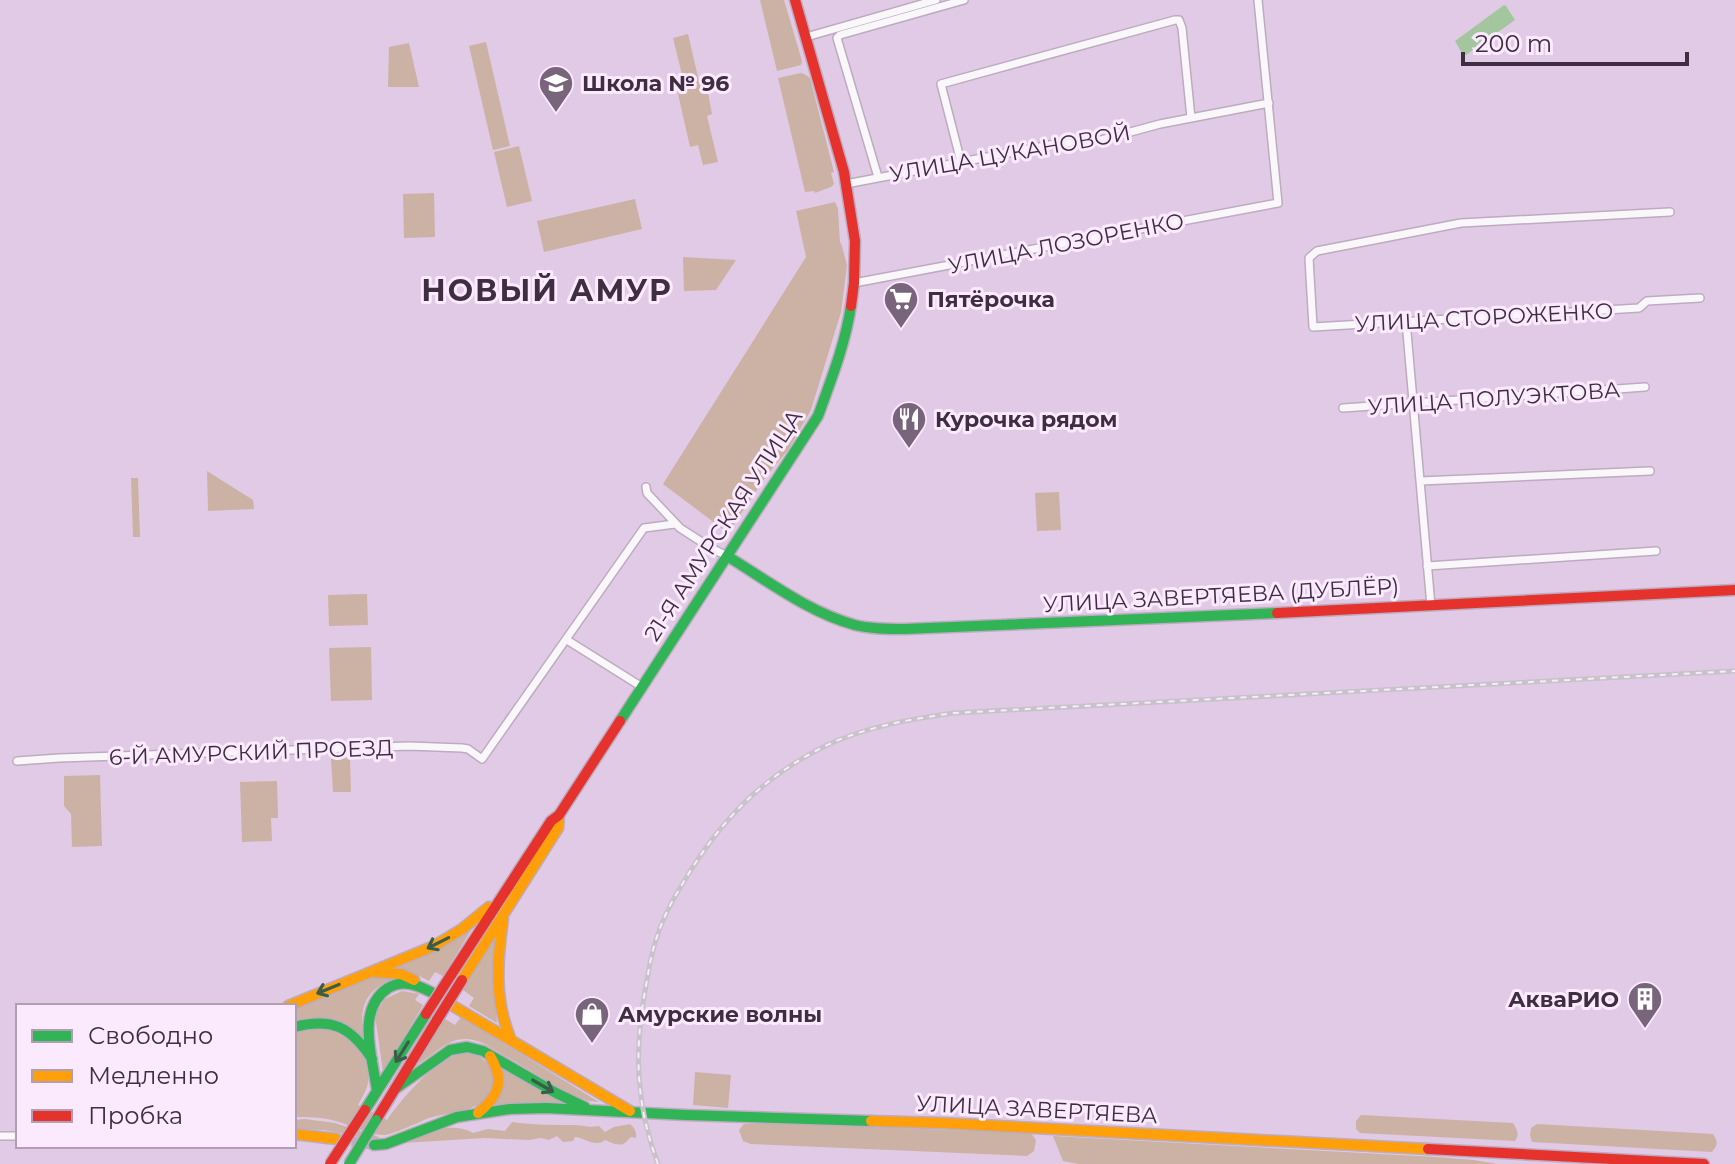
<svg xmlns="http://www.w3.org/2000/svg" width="1735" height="1164" font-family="Montserrat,sans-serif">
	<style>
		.green { fill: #cbb2a4 }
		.water { fill: #a4c69e }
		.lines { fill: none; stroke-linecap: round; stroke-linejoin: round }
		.secondary-tunnel { stroke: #c1abc4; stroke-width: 10; stroke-dasharray: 10 5; stroke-linecap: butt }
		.street-casing { stroke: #bdabc0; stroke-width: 10 }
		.fast-casing { stroke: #bdabc0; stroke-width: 13 }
		.slow-casing { stroke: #bdabc0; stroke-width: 13 }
		.jam-casing { stroke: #bdabc0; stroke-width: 13 }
		.street { stroke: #faf7fb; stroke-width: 7 }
		.fast { stroke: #30b455; stroke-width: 10 }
		.slow { stroke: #ff9f0a; stroke-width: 10 }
		.jam { stroke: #e5322d; stroke-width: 10 }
		.rail-casing { stroke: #c8c2c9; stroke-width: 5 }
		.rail { stroke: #fbe9fe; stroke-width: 2; stroke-dasharray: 6; stroke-linecap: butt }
		.fast-bridge-casing { stroke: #bdabc0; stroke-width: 13; stroke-linecap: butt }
		.jam-bridge-casing { stroke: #bdabc0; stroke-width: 13; stroke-linecap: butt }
		.fast-bridge { stroke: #30b455; stroke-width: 10 }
		.jam-bridge { stroke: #e5322d; stroke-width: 10 }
		.oneway { stroke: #3a5d49 }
		.labels { text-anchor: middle; stroke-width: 6; stroke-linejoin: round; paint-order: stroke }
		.poi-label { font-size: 22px; font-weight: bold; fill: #3f2e42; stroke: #fbe9fe; text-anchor: start }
		.street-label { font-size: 22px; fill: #3f2e42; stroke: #fbe9fe }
		.district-label { font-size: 30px; font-weight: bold; letter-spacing: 2px; fill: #3f2e42; stroke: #fbe9fe }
	</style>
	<rect width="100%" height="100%" fill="#e1cae5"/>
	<!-- green -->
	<path class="green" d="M760,0H784L802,61L801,65L777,71Z
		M688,34L702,94L708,93L712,114L707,116L718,162L703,165L698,145L690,147L676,85L684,83L673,38Z
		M486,42L510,146L493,150L469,46Z
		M409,43L419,87H388L389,47Z
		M801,73L806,75L810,78L834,172L831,173L834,184L831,187L815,193L814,191L805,192L778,78Z
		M519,146L532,201L507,207L494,152Z
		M434,193L435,237L404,238L403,194Z
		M635,199L642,229L544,252L537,221Z
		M835,202L838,209L840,243H841L847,265L841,312L811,410L788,450L765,478L728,533L663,484L806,257L796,211Z
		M683,257L736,260L716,290L684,291Z
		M207,471L253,500L254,509L208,511Z
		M131,478H138L140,537H133Z
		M1059,492L1061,530L1037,531L1035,493Z
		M367,594L368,625L329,626L328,595Z
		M371,647L372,700L331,701L329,648Z
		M350,758L351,792H333L331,759Z
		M100,775L102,846L72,847L71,814L64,806V776Z
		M277,781L278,818H271L272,841L242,842L240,782Z
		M472,925L473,927L443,976L435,972L429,981L410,971L397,967Z
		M495,939H497L494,991L497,1023L469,1006L474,998L463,990Z
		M376,976L394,978C363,992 360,1007 363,1038L354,1031L294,1023V1007L367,978Z
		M402,991L419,994L415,1000L423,1005L383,1072L375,1015L385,999Z
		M461,1017L599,1102L588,1101L565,1091L485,1044C452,1029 440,1052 416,1065L445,1019L455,1025Z
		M320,1027C346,1033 376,1056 367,1087C365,1093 361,1099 358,1105L387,1120C402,1099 451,1037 480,1057C487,1062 492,1069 493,1077C497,1112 451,1111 429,1118C419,1122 390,1136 383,1135C369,1135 350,1125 336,1121C323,1117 308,1117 294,1117V1033Z
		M501,1068H502L566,1105L492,1107L502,1091Z
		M695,1072L731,1075L728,1108L693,1105Z
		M1361,1115L1513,1123C1517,1130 1520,1134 1515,1141L1360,1133L1356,1129V1121Z
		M305,1119L335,1123L379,1137L377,1140H373L324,1130L294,1129V1120Z
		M512,1122C532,1125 553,1125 573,1125C582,1125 589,1128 599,1126L605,1132L614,1127L630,1124C635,1128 637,1133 636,1138L631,1137C629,1139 627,1141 625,1143C618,1147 610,1142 605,1140C594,1148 586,1138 575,1137L573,1141L563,1142L557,1136L549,1140L541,1138L529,1140L485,1138L403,1143C422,1132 453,1121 473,1133L488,1129L505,1131Z
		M759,1123L1031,1133L1036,1140L1034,1151L1027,1156L751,1144L743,1141L739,1130L744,1124Z
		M1537,1124L1713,1134C1718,1141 1718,1145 1712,1152L1532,1142L1530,1135L1531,1128Z
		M1053,1136L1436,1157L1474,1160L1497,1164H1079L1063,1161Z"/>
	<!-- water -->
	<path class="water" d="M1504,5L1506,6L1515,20L1466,55H1463L1455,41Z"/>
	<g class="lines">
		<!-- secondary-tunnel -->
		<path class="secondary-tunnel" d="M337,1139L374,1145"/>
		<!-- street casing -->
		<g class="street-casing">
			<path id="street" d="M806,37L936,0
				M961,162L941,84L1175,20H1179L1182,28L1191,118
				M878,177L837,38L840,35L964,0
				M846,184L1055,144L1101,140L1160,124L1269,103
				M1670,212L1461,223L1317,251L1309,258L1313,327L1639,308L1647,301L1700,298
				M854,283L1278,203L1258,0
				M1406,321L1431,606
				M1343,408L1645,387
				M1420,481L1650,471
				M646,487L647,493L680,528L711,548L727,556
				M1427,566L1656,551
				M567,640L642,687
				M17,761L59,758L409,746L462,748L468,749L482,759L644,528L675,524
				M0,1136H18"/>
		</g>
		<!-- fast casing -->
		<g class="fast-casing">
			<path id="fast" d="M727,556C768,581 808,612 855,625C871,629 888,629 905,629L1277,613
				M620,721L818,416C831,380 845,345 851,306
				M294,1027C332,1017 351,1027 372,1059
				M395,1089L450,1050L467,1047L483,1051L556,1093L585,1107
				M377,1091C373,1059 355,1010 388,988C403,979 417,985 431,992
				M365,1110L426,1014
				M374,1145L386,1144L457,1117L510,1109L546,1108L686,1115L871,1121"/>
		</g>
		<!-- slow casing -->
		<g class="slow-casing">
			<path id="slow" d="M503,919C497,961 494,1000 511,1040
				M375,972L401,974L414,980
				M462,980L558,828L559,815
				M288,1006L434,946L462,929L489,907
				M453,1006L630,1111
				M478,1113C499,1096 505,1080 490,1056
				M871,1121L942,1123L1428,1149
				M294,1134L336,1139"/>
		</g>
		<!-- jam casing -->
		<g class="jam-casing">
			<path id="jam" d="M795,0L844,172L855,241L854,283L851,306
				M1277,613L1735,590
				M451,975L551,821L559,815L620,721
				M376,1120L437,1020
				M1428,1149L1704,1164"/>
		</g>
		<!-- street -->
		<use href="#street" class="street"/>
		<!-- fast -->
		<use href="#fast" class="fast"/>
		<!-- slow -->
		<use href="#slow" class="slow"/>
		<!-- jam -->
		<use href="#jam" class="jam"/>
		<!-- rail casing -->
		<g class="rail-casing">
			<path id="rail" d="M658,1164C636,1105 634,1052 645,991C648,975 650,959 655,943C661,922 671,902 683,883C719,822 761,778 825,746C865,727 910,719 954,713L1735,671"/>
		</g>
		<!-- rail -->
		<use href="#rail" class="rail"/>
		<!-- fast-bridge casing -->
		<g class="fast-bridge-casing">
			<path id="fast-bridge" d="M349,1164L376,1120"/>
		</g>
		<!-- jam-bridge casing -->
		<g class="jam-bridge-casing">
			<path id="jam-bridge" d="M426,1014L451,975
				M437,1020L462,980
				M330,1164L365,1110"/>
		</g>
		<!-- fast-bridge -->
		<use href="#fast-bridge" class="fast-bridge"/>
		<!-- jam-bridge -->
		<use href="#jam-bridge" class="jam-bridge"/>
	</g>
	<!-- one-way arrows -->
	<defs><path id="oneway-shaft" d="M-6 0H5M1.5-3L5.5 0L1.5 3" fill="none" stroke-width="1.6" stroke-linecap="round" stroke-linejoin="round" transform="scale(2)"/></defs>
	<g class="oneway">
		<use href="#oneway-shaft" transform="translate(438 943) rotate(153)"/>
		<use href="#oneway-shaft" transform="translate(328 989) rotate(158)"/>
		<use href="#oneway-shaft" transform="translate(402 1052) rotate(122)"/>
		<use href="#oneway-shaft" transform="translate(543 1086) rotate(30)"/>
	</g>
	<!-- icons -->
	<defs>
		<g id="school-pin" transform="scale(1.8)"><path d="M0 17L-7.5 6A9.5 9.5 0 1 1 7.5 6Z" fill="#78657b" stroke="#fbe9fe"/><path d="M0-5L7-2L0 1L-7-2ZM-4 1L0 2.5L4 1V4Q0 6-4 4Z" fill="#fff"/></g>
		<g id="supermarket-pin" transform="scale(1.8)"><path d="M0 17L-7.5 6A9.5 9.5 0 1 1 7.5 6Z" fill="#78657b" stroke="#fbe9fe"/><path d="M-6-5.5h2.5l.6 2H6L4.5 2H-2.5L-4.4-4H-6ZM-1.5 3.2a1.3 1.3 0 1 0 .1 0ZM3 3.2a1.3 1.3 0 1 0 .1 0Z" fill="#fff"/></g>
		<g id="restaurant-pin" transform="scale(1.8)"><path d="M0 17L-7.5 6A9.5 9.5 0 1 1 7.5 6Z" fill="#78657b" stroke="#fbe9fe"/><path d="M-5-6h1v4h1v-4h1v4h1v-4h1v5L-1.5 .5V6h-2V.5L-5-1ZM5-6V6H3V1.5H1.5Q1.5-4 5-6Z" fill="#fff"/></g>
		<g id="building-pin" transform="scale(1.8)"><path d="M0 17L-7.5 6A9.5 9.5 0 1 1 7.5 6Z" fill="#78657b" stroke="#fbe9fe"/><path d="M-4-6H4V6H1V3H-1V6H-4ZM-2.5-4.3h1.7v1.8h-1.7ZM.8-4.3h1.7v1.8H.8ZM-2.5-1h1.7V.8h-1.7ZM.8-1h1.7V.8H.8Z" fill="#fff"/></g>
		<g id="shop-pin" transform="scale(1.8)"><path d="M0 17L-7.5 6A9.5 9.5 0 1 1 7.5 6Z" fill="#78657b" stroke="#fbe9fe"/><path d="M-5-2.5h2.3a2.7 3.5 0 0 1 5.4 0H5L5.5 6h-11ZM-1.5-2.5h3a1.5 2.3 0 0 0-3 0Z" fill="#fff"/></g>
	</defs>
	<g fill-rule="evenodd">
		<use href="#school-pin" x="556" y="83"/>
		<use href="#supermarket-pin" x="901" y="299"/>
		<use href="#restaurant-pin" x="909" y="419"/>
		<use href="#building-pin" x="1645" y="999"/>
		<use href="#shop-pin" x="592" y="1014"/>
	</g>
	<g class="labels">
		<!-- poi labels -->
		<g class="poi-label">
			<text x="582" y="91">Школа № 96</text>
			<text x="927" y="307">Пятёрочка</text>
			<text x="935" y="427">Курочка рядом</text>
			<text x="1619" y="1007" text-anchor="end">АкваРИО</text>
			<text x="618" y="1022">Амурские волны</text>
		</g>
		<!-- street labels -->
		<g class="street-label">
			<text transform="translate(1010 153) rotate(-10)" y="8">УЛИЦА ЦУКАНОВОЙ</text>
			<text transform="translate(1066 243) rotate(-11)" y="8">УЛИЦА ЛОЗОРЕНКО</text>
			<text transform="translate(1484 317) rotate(-3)" y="8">УЛИЦА СТОРОЖЕНКО</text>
			<text transform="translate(1494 398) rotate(-4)" y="8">УЛИЦА ПОЛУЭКТОВА</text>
			<text transform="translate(723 525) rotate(-57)" y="8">21-Я АМУРСКАЯ УЛИЦА</text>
			<text transform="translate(1221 595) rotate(-3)" y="8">УЛИЦА ЗАВЕРТЯЕВА (ДУБЛЁР)</text>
			<text transform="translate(251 752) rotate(-2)" y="8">6-Й АМУРСКИЙ ПРОЕЗД</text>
			<text transform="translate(1037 1109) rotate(3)" y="8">УЛИЦА ЗАВЕРТЯЕВА</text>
		</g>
		<!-- district labels -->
		<g class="district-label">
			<text x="547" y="301">НОВЫЙ АМУР</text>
		</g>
	</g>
	<!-- legend -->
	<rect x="16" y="1004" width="280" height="144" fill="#fbe9fe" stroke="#b09eb3" stroke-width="2"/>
	<rect x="32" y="1030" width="40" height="12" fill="#30b455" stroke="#b09eb3" stroke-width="2"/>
	<text x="88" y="1044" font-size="24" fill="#3f2e42">Свободно</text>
	<rect x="32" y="1070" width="40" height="12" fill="#ff9f0a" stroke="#b09eb3" stroke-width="2"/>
	<text x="88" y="1084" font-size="24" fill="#3f2e42">Медленно</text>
	<rect x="32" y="1110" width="40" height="12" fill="#e5322d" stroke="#b09eb3" stroke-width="2"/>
	<text x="88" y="1124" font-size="24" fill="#3f2e42">Пробка</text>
	<!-- scale -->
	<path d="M1463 52v12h224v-12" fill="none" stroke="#3f2e42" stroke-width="4"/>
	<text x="1475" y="52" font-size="24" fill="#3f2e42" stroke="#fbe9fe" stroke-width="6" paint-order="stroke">200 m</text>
</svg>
